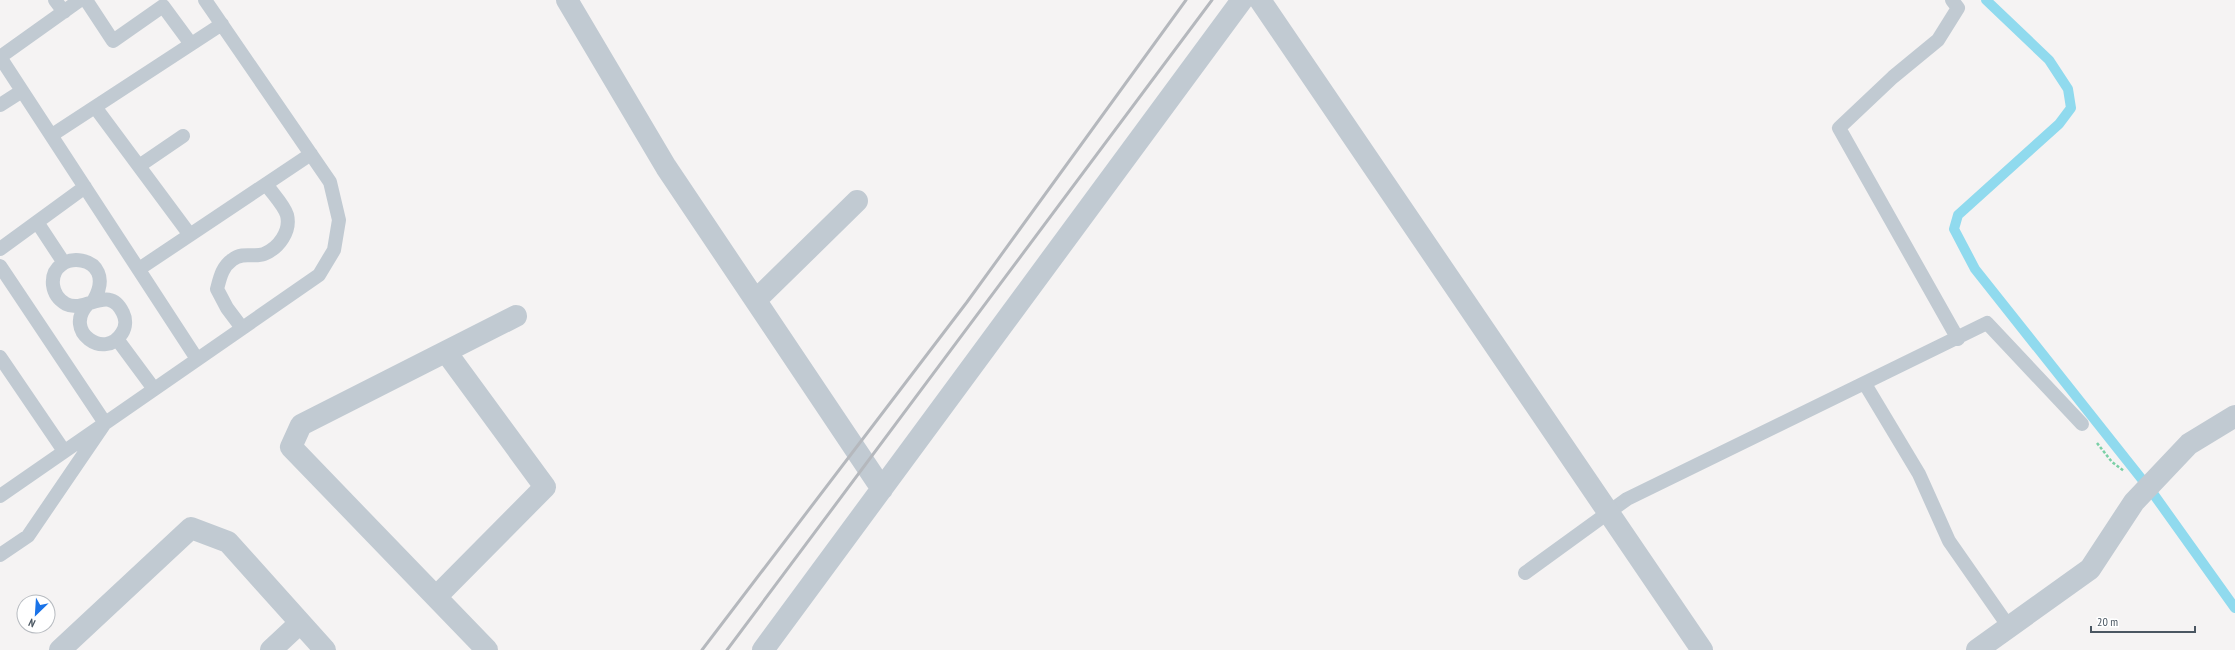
<svg xmlns="http://www.w3.org/2000/svg" width="2235" height="650" font-family="'PT Sans Narrow',sans-serif">
	<style>
		.lines { fill: none; stroke-linecap: round; stroke-linejoin: round }
		.stream { stroke: #90daee; stroke-width: 10 }
		.path { stroke: #7ad0a6; stroke-width: 2.5; stroke-dasharray: 3 2; stroke-linecap: butt }
		.lane { stroke: #c1cad2; stroke-width: 14 }
		.street { stroke: #c1cad2; stroke-width: 22 }
		.rail { stroke: #b5b8bd; stroke-width: 3 }
	</style>
	<rect width="100%" height="100%" fill="#f5f3f3"/>
	<g class="lines">
		<!-- stream -->
		<path class="stream" d="M1986,0L2049,60L2068,89L2071,108L2059,124L1958,215L1954,229L1975,269L2152,492L2235,608"/>
		<!-- path -->
		<path class="path" d="M2097,443L2112,462L2124,471"/>
		<!-- lane -->
		<path class="lane" d="M55,0L64,12
			M86,0L113,41L163,6L191,44
			M1952,0L1958,8L1938,40L1893,77L1839,128L1958,339
			M0,57L197,359
			M0,57L80,0
			M0,105L22,91
			M95,107L190,235
			M52,135L222,24
			M139,166L183,136
			M37,222L64,263
			M0,249L85,187
			M0,266L105,423L28,536L0,555
			M139,269L311,154
			M88,304C62,331 105,361 122,333C126,327 126,319 123,313C109,283 86,314 66,304C59,300 54,293 53,285C49,247 120,253 94,300
			M242,328L227,308L217,289C220,278 222,267 232,260C244,251 254,258 264,254C279,248 291,231 287,215C284,205 272,193 266,184
			M117,339L154,389
			M0,357L64,451
			M1865,384L1919,474L1949,541L2009,627
			M0,496L319,275L334,250L339,220L330,182L205,0
			M1525,573L1627,499L1987,323L2082,424"/>
		<!-- street -->
		<path class="street" d="M567,0L666,167L882,489
			M1260,0L1702,650
			M756,300L857,201
			M436,597L545,487L446,352
			M60,650L191,528L228,542L325,650
			M271,650L300,623
			M487,650L291,447L301,425L516,316
			M763,650L1242,0
			M1977,650L2090,569L2134,502L2189,444L2235,416"/>
		<!-- rail -->
		<path class="rail" d="M702,650L967,302L1186,0
			M727,650L1212,0"/>
	</g>
	<!-- north arrow -->
	<g transform="translate(36 614) rotate(205)"><circle r="19" fill="#ffffff" stroke="#b7bbc0"/>
	<path d="M0-3L7 15L0 10L-7 15Z" fill="#1a73e8"/>
	<text y="-6" font-size="11" font-weight="bold" text-anchor="middle" fill="#4a5661">N</text>
	</g>
	<!-- scale -->
	<path d="M2091 626v6h104v-6" fill="none" stroke="#4a5661" stroke-width="2"/>
	<text x="2097" y="626" font-size="12" fill="#4a5661" stroke="#ffffff" stroke-width="3" paint-order="stroke">20 m</text>
</svg>
